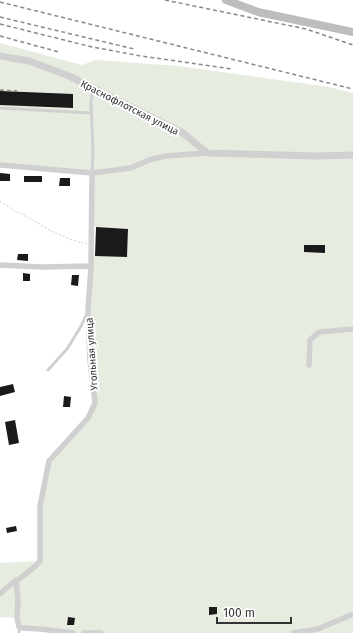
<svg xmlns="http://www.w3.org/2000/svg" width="353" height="633" font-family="'Fira Sans',sans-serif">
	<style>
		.green { fill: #e6ecdf }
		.building { fill: #1a1a1a }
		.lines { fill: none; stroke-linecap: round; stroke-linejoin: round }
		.path { stroke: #cdcdcd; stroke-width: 1; stroke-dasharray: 2 2; stroke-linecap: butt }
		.service { stroke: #d0d0d0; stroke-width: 3 }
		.minor { stroke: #d0d0d0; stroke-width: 5.5 }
		.tertiary { stroke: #d0d0d0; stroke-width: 7 }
		.secondary { stroke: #bdbdbd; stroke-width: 8 }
		.rail { stroke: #888; stroke-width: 1.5; stroke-dasharray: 4 3; stroke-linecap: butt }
		.labels { text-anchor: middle; stroke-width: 4; stroke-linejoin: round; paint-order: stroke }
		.street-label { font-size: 10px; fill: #333; stroke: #fff }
	</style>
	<rect width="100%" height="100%" fill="#fff"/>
	<!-- green -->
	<path class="green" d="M0,43L82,65L96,60L178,66L329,87L353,93V633H73L22,628L16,618L0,617V563L40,561V506L49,461L88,418L95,403L90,361L91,255L127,257L128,229L91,227L92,173L0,163Z"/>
	<!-- building -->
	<path class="building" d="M0,91L73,94V108L0,105Z
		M0,173L10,174V181H0Z
		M24,176H42V182H24Z
		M60,178H70V186H59Z
		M96,227L128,229L127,257L95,256Z
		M304,245H325V253L304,252Z
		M18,254H28V261L17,260Z
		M23,273L30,274V281H23Z
		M72,275H79L78,286L71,285Z
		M13,384L15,392L0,396V387Z
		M64,396L71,397L70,407H63Z
		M15,420L19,443L9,445L5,422Z
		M16,526L17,531L7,533L6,528Z
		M209,607H217V614L209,615Z
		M68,617L75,618L74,625H67Z"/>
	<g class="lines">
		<!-- path -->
		<path class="path" d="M0,201L15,211L33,220L51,231L72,240L87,244"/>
		<!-- service -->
		<path class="service" d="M0,108L91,113
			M92,173L93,153L91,102L93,89
			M48,370L67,349L80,328L87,314
			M19,627V633"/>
		<!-- minor -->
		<path class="minor" d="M0,165L92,173L131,168L149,160L166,156L207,153
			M0,265L42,267L91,266
			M309,365L310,340L319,332L353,329
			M16,580L18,599L17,618L19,627L22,628L40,629L73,633
			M0,594C12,581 29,575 40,561V506L49,461L88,418L95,403L90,361L88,310L91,266L92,173
			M84,633H101
			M293,633L318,629L353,614"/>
		<!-- tertiary -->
		<path class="tertiary" d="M0,56L29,61L69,76L183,133L207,153L316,156L353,155"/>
		<!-- secondary -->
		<path class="secondary" d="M226,0L258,12L353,32"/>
		<!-- rail -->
		<path class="rail" d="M165,0L306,29L353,45
			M0,2L353,89
			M0,17L134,49
			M0,24L92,47L141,56L232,69
			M0,36L59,52
			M0,90L17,91"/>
	</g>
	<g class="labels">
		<!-- street labels -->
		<g class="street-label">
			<text transform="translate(130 107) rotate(27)" y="4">Краснофлотская улица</text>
			<text transform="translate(91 354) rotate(-94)" y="4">Угольная улица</text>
		</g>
	</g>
	<!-- scale -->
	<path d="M217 617v6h74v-6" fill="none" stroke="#333333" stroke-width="2"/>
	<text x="223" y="617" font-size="12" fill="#333333" stroke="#ffffff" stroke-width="3" paint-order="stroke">100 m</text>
</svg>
